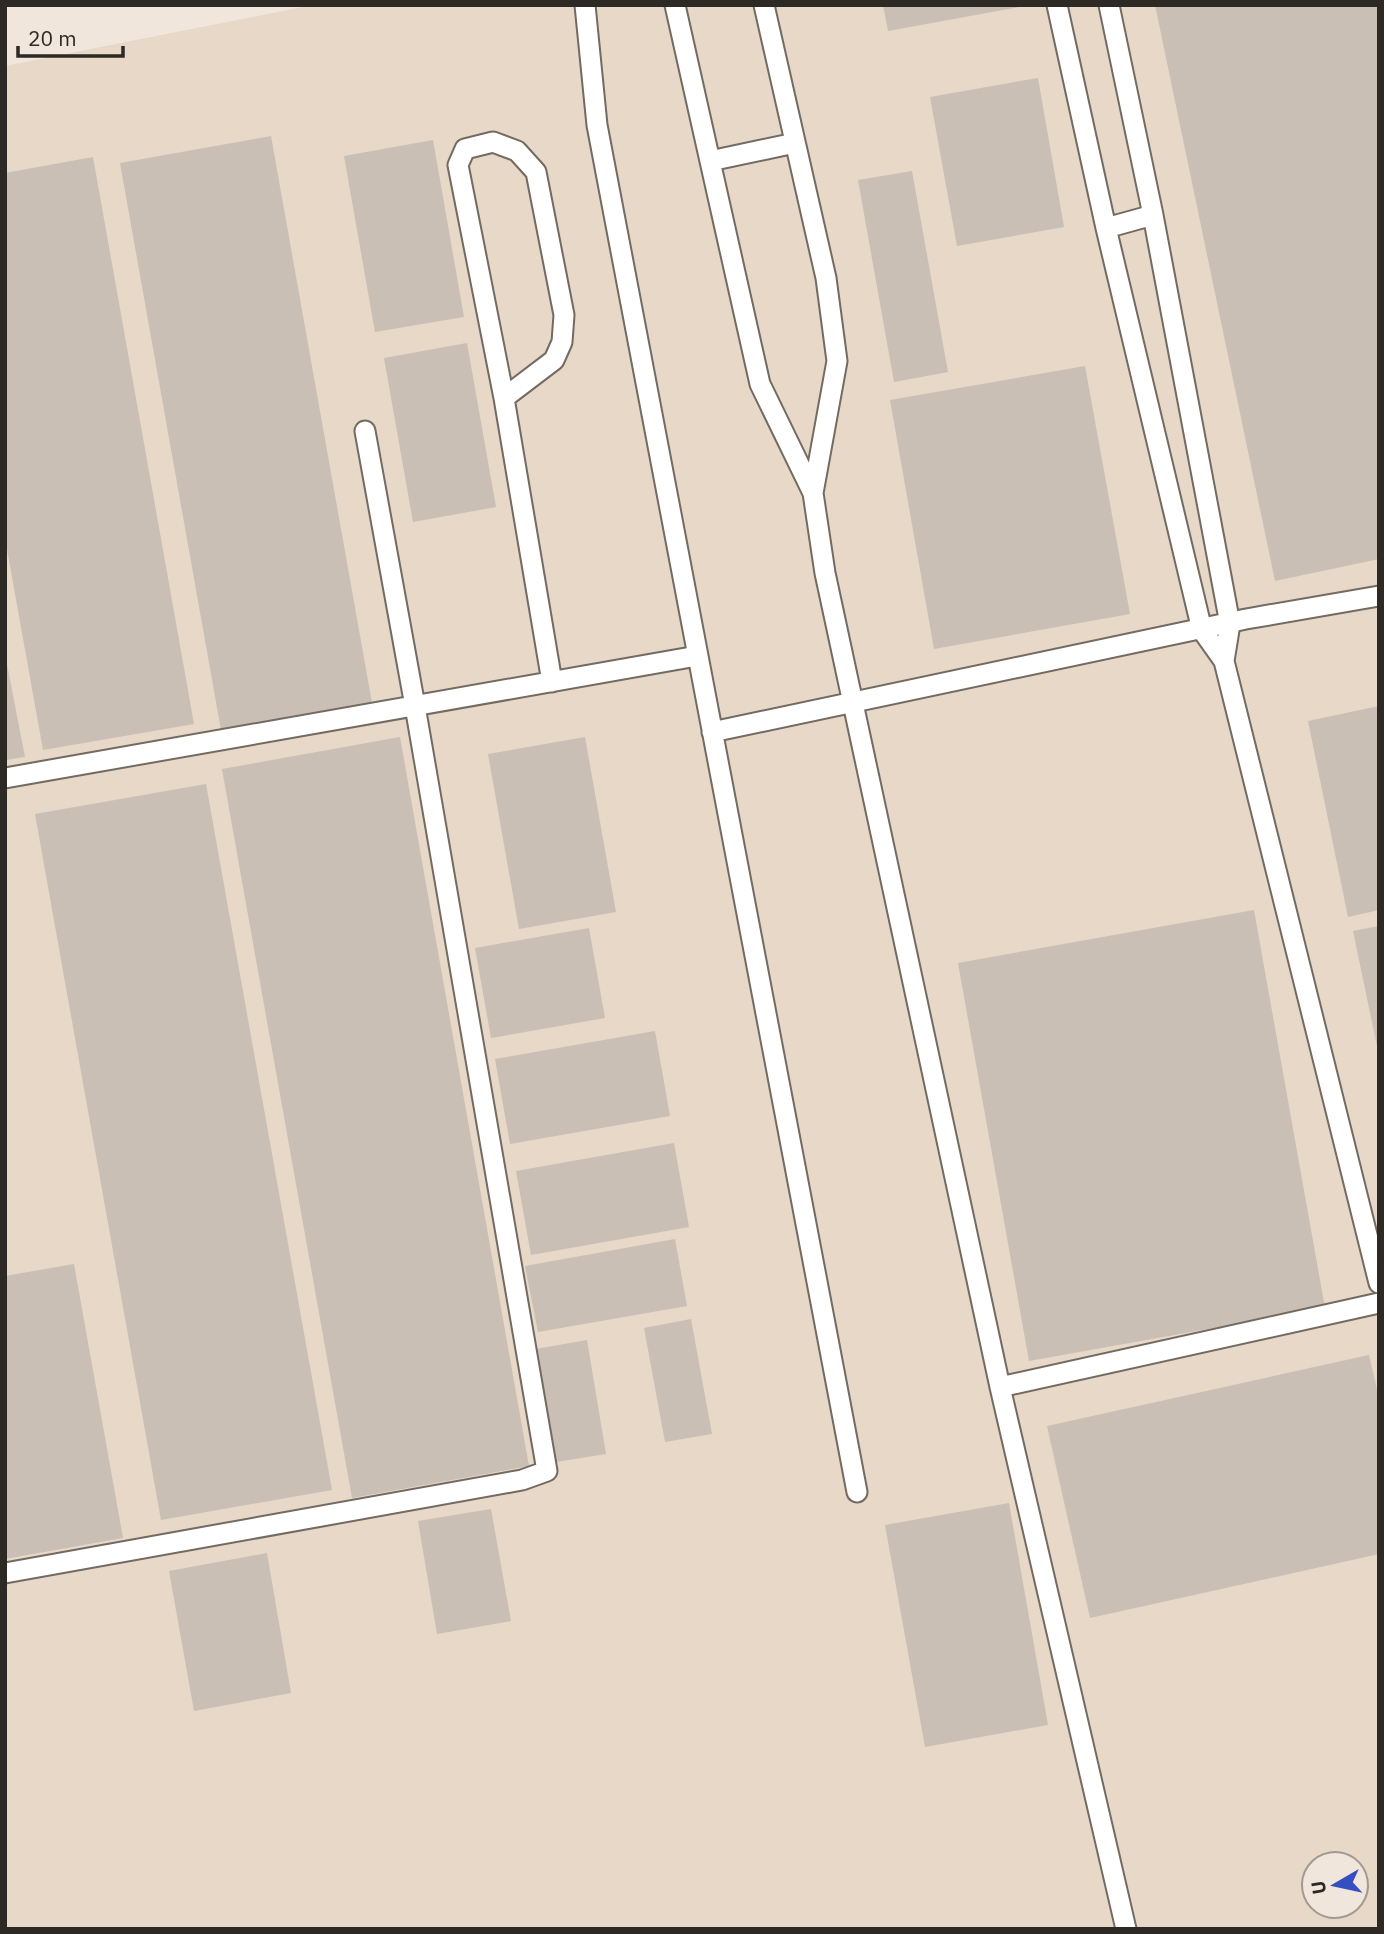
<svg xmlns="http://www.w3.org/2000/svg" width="1384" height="1934" font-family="'IBM Plex Sans',sans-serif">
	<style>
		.built { fill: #e7d8c8; fill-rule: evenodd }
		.building { fill: #c9bfb5 }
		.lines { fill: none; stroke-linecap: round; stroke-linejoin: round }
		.lane-casing { stroke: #736a61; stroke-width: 23 }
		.lane { stroke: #fff; stroke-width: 19 }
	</style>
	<rect width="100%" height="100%" fill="#f0e6db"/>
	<!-- built -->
	<path class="built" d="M313,5H1379V1929H5V66ZM1314,1864H1356V1906H1314Z"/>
	<!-- building -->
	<path class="building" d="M883,5H1018L1019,7L888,31Z
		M1155,5H1379V559L1275,581Z
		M1038,78L1064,227L957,246L930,97Z
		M271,136L372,703L221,730L120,163Z
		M433,140L464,317L375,332L344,156Z
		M93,157L194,724L43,750L5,538V173Z
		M912,171L948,372L894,382L858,180Z
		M467,343L496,507L413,522L384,358Z
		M1085,366L1130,614L934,649L890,400Z
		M5,654L25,757L5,760Z
		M1379,706V910L1348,917L1308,721Z
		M400,737L529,1466L352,1498L222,769Z
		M585,737L616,912L519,929L488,754Z
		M206,784L332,1490L161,1520L35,814Z
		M1254,910L1325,1308L1029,1361L958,963Z
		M1379,926V1050L1378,1051L1353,931Z
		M589,928L605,1018L491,1038L475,948Z
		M655,1031L670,1116L510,1144L495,1059Z
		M674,1143L689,1227L531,1255L516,1171Z
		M675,1239L687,1306L538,1332L525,1266Z
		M74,1264L123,1538L5,1559V1276Z
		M691,1319L712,1434L665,1442L644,1328Z
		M587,1340L606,1454L556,1462L536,1349Z
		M1369,1355L1379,1398V1554L1090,1618L1047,1426Z
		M1009,1503L1048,1725L925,1747L885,1525Z
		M491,1509L511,1621L437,1634L418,1521Z
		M267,1553L291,1693L194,1711L169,1571Z"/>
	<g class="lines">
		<!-- lane casing -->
		<g class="lane-casing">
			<path id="lane" d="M585,5L597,125L857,1492
				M675,5L760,384L813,493
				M764,5L826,278L837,361L813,493L825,573L1000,1387L1126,1929
				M1057,5L1106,228L1202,630L1224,661L1379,1283
				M1109,5L1153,215L1230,624L1224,661
				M710,161L795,143
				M1106,228L1153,215
				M504,398L554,360L562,342L564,315L536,172L517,151L493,142L465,149L458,165L504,398L552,682
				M712,732L1246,619L1379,596
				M5,778L697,656
				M1000,1387L1379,1303
				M5,1573L522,1480L547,1471L415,706L365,431"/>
		</g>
		<!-- lane -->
		<use href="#lane" class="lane"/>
	</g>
	<!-- border -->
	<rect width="1384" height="1934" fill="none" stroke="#2d2925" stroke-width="14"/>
	<!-- north arrow -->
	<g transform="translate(1335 1885) rotate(261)"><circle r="33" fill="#f0e6db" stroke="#a29a92" stroke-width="2"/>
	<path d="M0-5L12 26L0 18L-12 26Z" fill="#354ec0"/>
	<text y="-10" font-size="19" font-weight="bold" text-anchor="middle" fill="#2d2925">U</text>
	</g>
	<!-- scale -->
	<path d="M18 46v10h105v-10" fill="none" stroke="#2d2925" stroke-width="3.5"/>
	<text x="28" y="46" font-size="21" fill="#2d2925" stroke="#f0e6db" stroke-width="5" paint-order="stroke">20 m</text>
</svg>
